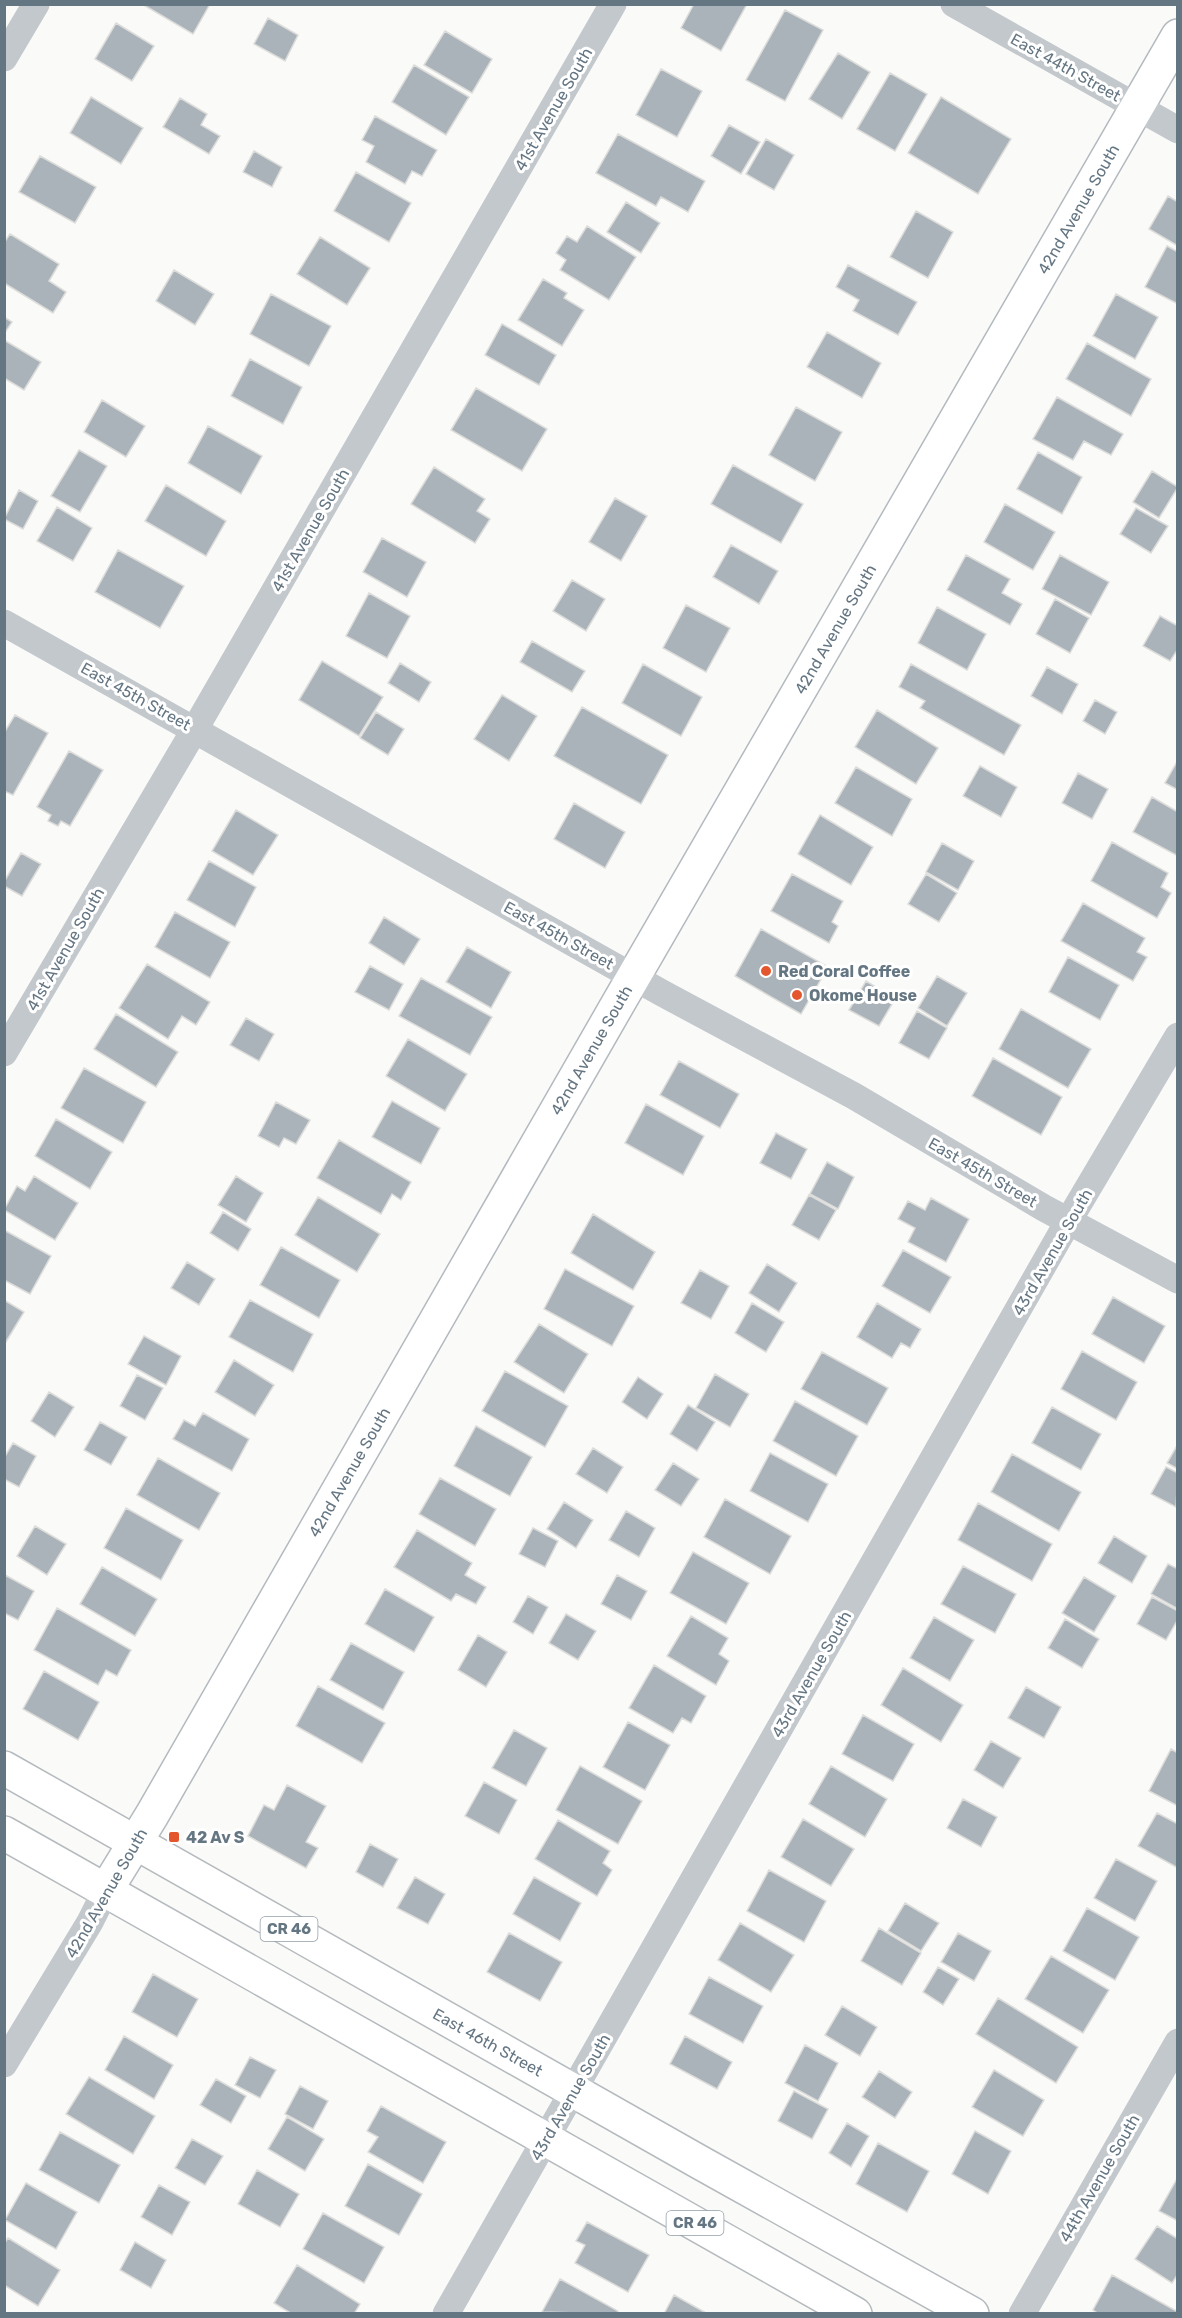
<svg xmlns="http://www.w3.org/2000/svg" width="1182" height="2318" font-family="Rubik,sans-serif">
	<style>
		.building { fill: #aab3b9; stroke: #dcdcda; stroke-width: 1.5 }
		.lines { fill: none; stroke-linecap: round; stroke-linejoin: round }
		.secondary-casing { stroke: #b3babf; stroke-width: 36 }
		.primary-casing { stroke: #b5babe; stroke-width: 36 }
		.street { stroke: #c3c8cc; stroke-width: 27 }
		.secondary { stroke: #fff; stroke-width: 33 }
		.primary { stroke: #fff; stroke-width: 33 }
		.poi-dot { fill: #e4572e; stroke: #fff; stroke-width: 2 }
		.labels { text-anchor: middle; stroke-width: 6; stroke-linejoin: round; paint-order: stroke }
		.shield { fill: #fff; stroke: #939fa8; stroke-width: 1.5 }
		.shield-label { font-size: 15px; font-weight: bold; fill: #657683 }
		.street-label { font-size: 16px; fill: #657683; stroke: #fff }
		.poi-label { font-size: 16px; font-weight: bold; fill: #657683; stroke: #fff; text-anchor: start }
	</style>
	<rect width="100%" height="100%" fill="#fafaf8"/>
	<!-- building -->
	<path class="building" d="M142,4H210L193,34Z
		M694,4H747L721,51L681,28Z
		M785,10L823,30L785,101L746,80Z
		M268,18L298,35L285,61L254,44Z
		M116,23L154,46L132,81L95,59Z
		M445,31L492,59L472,93L424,65Z
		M838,53L870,72L842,119L809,99Z
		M414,65L469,97L446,135L392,102Z
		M661,69L702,91L677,137L636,115Z
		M890,73L927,94L895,151L857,129Z
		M91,97L143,128L121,164L70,133Z
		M941,97L1011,139L978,194L908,153Z
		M180,98L207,114L201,125L220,136L209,154L163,127Z
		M375,116L437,150L422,176L412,171L405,184L366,162L374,146L362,140Z
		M729,125L760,142L741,174L711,156Z
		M618,134L705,181L688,212L661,197L656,206L596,173Z
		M766,139L794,155L774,190L746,174Z
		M254,151L282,167L272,187L243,172Z
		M40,156L96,187L75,223L19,192Z
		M356,172L411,203L389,242L334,211Z
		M1168,196L1178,202V246L1149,229Z
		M626,202L660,223L641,253L607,232Z
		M916,211L953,232L928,278L890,257Z
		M587,226L636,257L609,300L560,270L566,260L556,253L567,236L577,242Z
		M10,234L59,264L49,281L66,292L53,313L4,283V243Z
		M320,237L370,268L347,305L297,274Z
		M1167,246L1178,252V304L1145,287Z
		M848,265L917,302L898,335L853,311L859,300L836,287Z
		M174,270L214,294L195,325L156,301Z
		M543,279L567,293L564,298L584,310L562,346L518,320Z
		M271,294L331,326L309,366L250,334Z
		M1116,294L1158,317L1135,359L1093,336Z
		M4,317L12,322L4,334Z
		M502,324L556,355L539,385L485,355Z
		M827,332L881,363L862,398L807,367Z
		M4,340L41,362L24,390L4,378Z
		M1087,343L1151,379L1131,416L1066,379Z
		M250,359L302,387L283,424L231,396Z
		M476,388L547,429L522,471L451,430Z
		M1057,397L1123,434L1111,455L1084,441L1073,460L1033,439Z
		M102,400L145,426L126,457L84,432Z
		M796,407L842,432L815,481L769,455Z
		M208,426L262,456L241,494L188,463Z
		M79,450L107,466L80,512L51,496Z
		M1038,452L1082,477L1062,514L1017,489Z
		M733,465L803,504L781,543L711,504Z
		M434,467L485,499L477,511L490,519L475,543L411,504Z
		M1152,471L1178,487L1159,518L1133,502Z
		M166,485L226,521L206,556L145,521Z
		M19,490L38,501L23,529L4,519Z
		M615,498L647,516L621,561L589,542Z
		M1005,504L1055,532L1033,570L984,542Z
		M57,507L92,528L73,561L37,541Z
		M1136,508L1168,526L1151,553L1120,534Z
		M382,538L426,562L407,597L363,572Z
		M731,545L778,571L759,604L713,577Z
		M118,550L184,586L160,628L95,592Z
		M966,555L1010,579L1002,593L1022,604L1010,625L947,590Z
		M1060,555L1109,582L1091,615L1042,589Z
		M572,580L605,599L586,631L553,611Z
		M369,593L410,616L387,658L346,636Z
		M1055,599L1089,618L1070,653L1036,634Z
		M686,605L730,628L706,672L663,648Z
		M937,607L986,634L967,670L918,643Z
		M1160,616L1178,626V649L1170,661L1143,646Z
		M532,641L585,671L572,692L520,662Z
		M322,661L383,697L359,736L299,700Z
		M400,663L431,682L419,702L388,683Z
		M643,664L702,697L681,736L622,703Z
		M911,664L1021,725L1004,755L920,708L925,701L899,687Z
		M1047,667L1078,684L1062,714L1031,696Z
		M502,695L537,716L509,761L474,739Z
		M1095,700L1117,712L1105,734L1083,721Z
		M582,707L668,755L641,804L554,756Z
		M877,710L938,748L916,784L855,747Z
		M376,712L404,729L388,755L360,738Z
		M15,715L48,733L13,795L4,791V733Z
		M69,751L103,770L70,826L61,821L58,826L48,821L51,815L37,807Z
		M1178,760V790L1165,783Z
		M980,766L1017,787L1001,817L963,796Z
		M856,767L912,799L892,836L835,803Z
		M1078,773L1108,789L1092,819L1062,803Z
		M1152,797L1178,812V856L1133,832Z
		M574,803L625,832L605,868L554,839Z
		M236,810L278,835L253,875L212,851Z
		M820,815L873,847L851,885L798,854Z
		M1112,842L1168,873L1161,887L1171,893L1157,918L1091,881Z
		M942,843L974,861L958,890L926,872Z
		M21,853L41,864L22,896L4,886V882Z
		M209,861L256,887L235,927L187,900Z
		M792,874L843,901L832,922L838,926L829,943L771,911Z
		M926,874L957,893L939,922L908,904Z
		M1083,903L1145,938L1137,952L1147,957L1133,981L1061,941Z
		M175,912L230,942L210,978L155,947Z
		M384,917L420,939L404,965L369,943Z
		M761,929L828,967L801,1014L735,976Z
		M467,947L511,972L491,1008L446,982Z
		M1068,957L1119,985L1100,1020L1049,992Z
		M147,964L210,1002L196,1025L182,1016L168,1039L119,1008Z
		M370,966L403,984L389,1010L355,992Z
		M937,976L967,993L947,1026L918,1008Z
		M421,978L492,1017L470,1055L399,1016Z
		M866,981L895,999L879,1026L849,1010Z
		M1021,1009L1091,1049L1068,1088L999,1049Z
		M917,1011L947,1028L929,1059L899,1043Z
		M116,1014L178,1052L156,1087L94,1049Z
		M246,1018L274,1034L259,1061L230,1045Z
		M408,1039L467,1074L445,1111L386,1076Z
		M993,1058L1062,1097L1041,1135L972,1096Z
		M679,1061L739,1094L720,1128L660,1095Z
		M84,1068L146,1102L123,1143L61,1108Z
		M392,1101L440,1128L421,1164L372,1137Z
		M276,1102L310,1120L296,1144L284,1138L279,1147L258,1136Z
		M646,1104L704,1136L683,1175L625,1143Z
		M56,1119L112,1152L90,1189L35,1156Z
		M776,1133L807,1149L791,1179L760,1163Z
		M339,1140L411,1182L401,1200L392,1194L381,1214L317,1178Z
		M827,1162L854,1177L838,1209L810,1194Z
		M34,1176L78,1203L55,1240L4,1210L17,1186L25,1191Z
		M236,1176L263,1193L246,1222L218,1205Z
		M809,1195L836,1210L819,1240L792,1225Z
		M318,1197L380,1234L357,1272L295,1235Z
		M931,1198L969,1219L946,1262L908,1242L915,1228L898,1219L908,1201L925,1210Z
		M223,1212L251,1229L238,1251L210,1233Z
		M593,1214L655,1252L633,1290L571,1253Z
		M4,1230L51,1256L30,1294L4,1280Z
		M281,1247L340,1280L319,1318L260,1285Z
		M903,1250L951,1277L930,1313L882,1286Z
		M187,1262L215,1279L199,1305L171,1288Z
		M767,1264L797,1283L779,1312L749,1293Z
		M565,1269L634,1306L612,1346L544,1309Z
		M700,1270L729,1286L711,1319L681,1303Z
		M1113,1297L1165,1326L1144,1363L1092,1334Z
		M4,1300L24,1312L4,1345Z
		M250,1300L313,1334L293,1372L229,1337Z
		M752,1303L784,1322L766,1352L735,1333Z
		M877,1303L921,1329L910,1348L901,1343L892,1358L857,1337Z
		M539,1324L588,1354L564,1393L514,1362Z
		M144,1336L181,1356L166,1385L128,1364Z
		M1082,1351L1137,1382L1116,1420L1061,1389Z
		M822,1352L888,1388L867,1425L801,1389Z
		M234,1360L274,1385L255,1416L215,1392Z
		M505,1371L568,1406L545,1447L482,1411Z
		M715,1374L749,1394L730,1427L696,1408Z
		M137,1375L163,1388L145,1420L120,1406Z
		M638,1377L663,1394L647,1419L622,1402Z
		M49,1392L74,1407L55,1437L31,1421Z
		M795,1401L858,1436L836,1476L773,1441Z
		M688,1405L715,1422L697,1451L670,1434Z
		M1052,1407L1101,1434L1081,1470L1032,1443Z
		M203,1413L249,1439L232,1471L173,1439L184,1420L195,1426Z
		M100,1422L127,1437L111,1465L84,1450Z
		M476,1426L532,1457L510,1496L454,1466Z
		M13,1443L36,1456L19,1487L4,1479V1458Z
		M1178,1444V1469L1167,1463Z
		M593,1448L623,1467L607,1493L576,1474Z
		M770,1453L828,1484L808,1522L750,1491Z
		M1012,1454L1081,1492L1059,1531L991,1492Z
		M158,1458L220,1493L199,1530L137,1495Z
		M673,1463L699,1479L681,1506L655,1490Z
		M1166,1467L1178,1473L1176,1507L1151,1494Z
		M440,1478L496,1509L475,1546L419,1514Z
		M725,1499L791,1536L770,1574L704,1537Z
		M564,1502L593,1520L576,1548L547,1529Z
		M978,1503L1052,1544L1032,1581L958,1540Z
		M126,1508L183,1540L161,1580L104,1548Z
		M626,1511L655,1528L639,1557L609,1540Z
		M35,1526L66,1544L47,1575L17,1556Z
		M533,1528L558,1541L545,1567L519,1554Z
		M417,1530L472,1563L465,1575L486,1587L476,1604L456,1594L451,1601L394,1567Z
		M1114,1536L1147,1556L1132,1583L1098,1563Z
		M693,1552L749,1583L726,1624L670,1593Z
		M1168,1564L1178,1569V1609L1151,1594Z
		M963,1566L1016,1594L995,1633L941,1604Z
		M102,1567L157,1599L135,1636L80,1604Z
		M5,1575L34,1591L18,1620L4,1613Z
		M617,1575L647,1591L631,1620L601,1604Z
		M1084,1577L1116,1596L1094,1632L1062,1613Z
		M385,1589L434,1617L414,1652L365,1624Z
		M528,1596L548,1607L533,1634L513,1622Z
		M1152,1597L1178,1611V1619L1166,1640L1137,1624Z
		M57,1608L131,1650L117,1676L106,1670L98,1685L34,1650Z
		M566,1614L596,1631L578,1660L549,1643Z
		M691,1616L728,1638L719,1654L729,1661L716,1685L667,1656Z
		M934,1617L974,1640L950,1681L910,1658Z
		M1065,1619L1099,1639L1082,1668L1048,1648Z
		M478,1635L507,1652L486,1687L458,1670Z
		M351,1643L404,1672L383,1710L330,1680Z
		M654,1665L706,1696L691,1723L682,1718L673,1733L629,1708Z
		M903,1668L963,1705L941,1742L881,1705Z
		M44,1671L99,1702L78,1740L23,1709Z
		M318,1686L385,1723L362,1763L296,1726Z
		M1026,1687L1061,1707L1044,1738L1008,1718Z
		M863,1715L914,1744L893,1781L842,1754Z
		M628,1722L670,1745L645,1790L603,1767Z
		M514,1730L547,1748L526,1786L492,1768Z
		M991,1741L1021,1758L1003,1788L974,1770Z
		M1171,1749L1178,1753V1806L1149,1791Z
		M580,1766L642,1801L618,1844L556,1810Z
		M831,1766L887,1799L865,1837L809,1804Z
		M484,1782L517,1800L499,1834L465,1816Z
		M287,1785L326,1806L306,1842L318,1848L306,1868L248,1836L264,1805L274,1810Z
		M963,1799L997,1817L981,1847L947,1828Z
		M1157,1813L1178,1824V1868L1138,1846Z
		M803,1819L854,1849L831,1886L781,1857Z
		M558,1820L610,1851L603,1863L612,1870L597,1896L535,1859Z
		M370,1844L398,1859L383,1887L356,1872Z
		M1116,1859L1157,1881L1135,1921L1094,1898Z
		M769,1870L826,1901L804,1942L747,1911Z
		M415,1877L445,1894L428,1924L397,1908Z
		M534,1877L581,1903L560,1941L513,1914Z
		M905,1903L939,1923L921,1951L888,1931Z
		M1087,1908L1139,1937L1115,1980L1063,1951Z
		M740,1923L794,1955L771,1992L718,1960Z
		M879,1928L921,1953L902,1985L861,1961Z
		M509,1933L562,1962L540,2001L487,1972Z
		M958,1933L991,1951L974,1981L941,1962Z
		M1051,1956L1109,1990L1083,2033L1025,1999Z
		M938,1967L959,1979L943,2005L923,1992Z
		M153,1974L198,1999L177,2037L132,2012Z
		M709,1977L763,2006L743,2043L689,2014Z
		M998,1998L1078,2047L1056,2083L976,2034Z
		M842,2006L877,2027L860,2056L825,2035Z
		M124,2036L173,2065L154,2099L105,2070Z
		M685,2036L732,2062L717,2089L670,2064Z
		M805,2045L838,2063L818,2101L785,2083Z
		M250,2057L276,2070L260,2098L235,2085Z
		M994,2070L1044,2100L1023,2136L972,2107Z
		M879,2071L912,2092L895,2118L862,2097Z
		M89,2077L155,2116L133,2154L66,2114Z
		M216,2079L246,2096L231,2123L200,2105Z
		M300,2086L328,2101L313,2129L285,2114Z
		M794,2091L828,2109L812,2139L778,2121Z
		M381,2106L446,2142L423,2183L368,2152L378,2137L367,2131Z
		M287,2117L324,2139L305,2171L268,2149Z
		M847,2123L869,2136L851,2167L829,2153Z
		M975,2131L1011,2151L988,2194L952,2174Z
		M60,2132L120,2165L99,2203L39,2170Z
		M192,2139L223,2156L205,2185L175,2168Z
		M878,2143L929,2171L907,2212L856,2184Z
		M368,2164L422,2194L399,2235L345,2206Z
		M257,2170L299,2194L280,2227L238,2204Z
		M1178,2177V2221L1159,2211Z
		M26,2183L77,2212L56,2249L5,2220Z
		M159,2185L190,2202L172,2235L141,2217Z
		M323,2213L384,2247L364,2283L303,2249Z
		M587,2222L649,2255L628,2292L575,2263L585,2245L576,2241Z
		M1157,2226L1178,2239V2274L1172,2283L1135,2259Z
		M8,2238L60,2270L38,2306L4,2285V2244Z
		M135,2242L166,2260L151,2288L120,2270Z
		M297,2265L360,2304L354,2314H292L274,2303Z
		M1112,2275L1178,2312V2314H1099L1093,2310Z
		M560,2279L618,2311L617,2314L542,2312Z
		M674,2295L708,2314H664Z"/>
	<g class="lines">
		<!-- secondary casing -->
		<g class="secondary-casing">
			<path id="secondary" d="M106,1890L152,1815L619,1002L1178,36"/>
		</g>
		<!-- primary casing -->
		<g class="primary-casing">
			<path id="primary" d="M4,1768L701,2163L972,2314
				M4,1833L855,2314"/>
		</g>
		<!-- street -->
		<path class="street" d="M954,4L1178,130
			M4,58L36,4
			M4,623L662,993L854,1096L1044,1208L1178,1280
			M4,1053L195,729L613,4
			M4,2064L90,1922L106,1890
			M446,2314L1069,1220L1178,1036
			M1022,2314L1178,2042"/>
		<!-- secondary -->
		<use href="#secondary" class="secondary"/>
		<!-- primary -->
		<use href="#primary" class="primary"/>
	</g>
	<!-- markers -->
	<g class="poi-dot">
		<circle cx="766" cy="971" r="6"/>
		<circle cx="797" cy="995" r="6"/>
		<rect x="168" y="1831" width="12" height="12" rx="3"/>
	</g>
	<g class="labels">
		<!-- shield labels -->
		<g class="shield">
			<rect x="260.5" y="1917" width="57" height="24" rx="4.5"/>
			<rect x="666.5" y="2211" width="57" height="24" rx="4.5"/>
		</g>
		<g class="shield-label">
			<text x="289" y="1934">CR 46</text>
			<text x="695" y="2228">CR 46</text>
		</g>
		<!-- street labels -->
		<g class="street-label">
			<text transform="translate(1066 67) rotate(29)" y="6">East 44th Street</text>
			<text transform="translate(553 109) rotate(-60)" y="6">41st Avenue South</text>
			<text transform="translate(1078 209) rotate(-60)" y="6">42nd Avenue South</text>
			<text transform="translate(310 530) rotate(-60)" y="6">41st Avenue South</text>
			<text transform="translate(835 629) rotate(-60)" y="6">42nd Avenue South</text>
			<text transform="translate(136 696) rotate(29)" y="6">East 45th Street</text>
			<text transform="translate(559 935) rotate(29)" y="6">East 45th Street</text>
			<text transform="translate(65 949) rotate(-60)" y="6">41st Avenue South</text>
			<text transform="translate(591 1050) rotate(-60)" y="6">42nd Avenue South</text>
			<text transform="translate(983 1172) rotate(30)" y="6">East 45th Street</text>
			<text transform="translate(1052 1252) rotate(-60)" y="6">43rd Avenue South</text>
			<text transform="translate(349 1472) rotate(-60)" y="6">42nd Avenue South</text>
			<text transform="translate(811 1674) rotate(-60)" y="6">43rd Avenue South</text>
			<text transform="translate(106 1893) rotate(-60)" y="6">42nd Avenue South</text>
			<text transform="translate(488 2042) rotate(29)" y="6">East 46th Street</text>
			<text transform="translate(570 2097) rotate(-60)" y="6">43rd Avenue South</text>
			<text transform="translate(1099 2178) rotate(-60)" y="6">44th Avenue South</text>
		</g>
		<!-- poi labels -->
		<g class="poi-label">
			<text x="778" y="977">Red Coral Coffee</text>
			<text x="809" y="1001">Okome House</text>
			<text x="186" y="1843">42 Av S</text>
		</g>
	</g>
	<!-- border -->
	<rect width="1182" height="2318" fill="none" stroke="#657683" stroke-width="12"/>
</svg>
